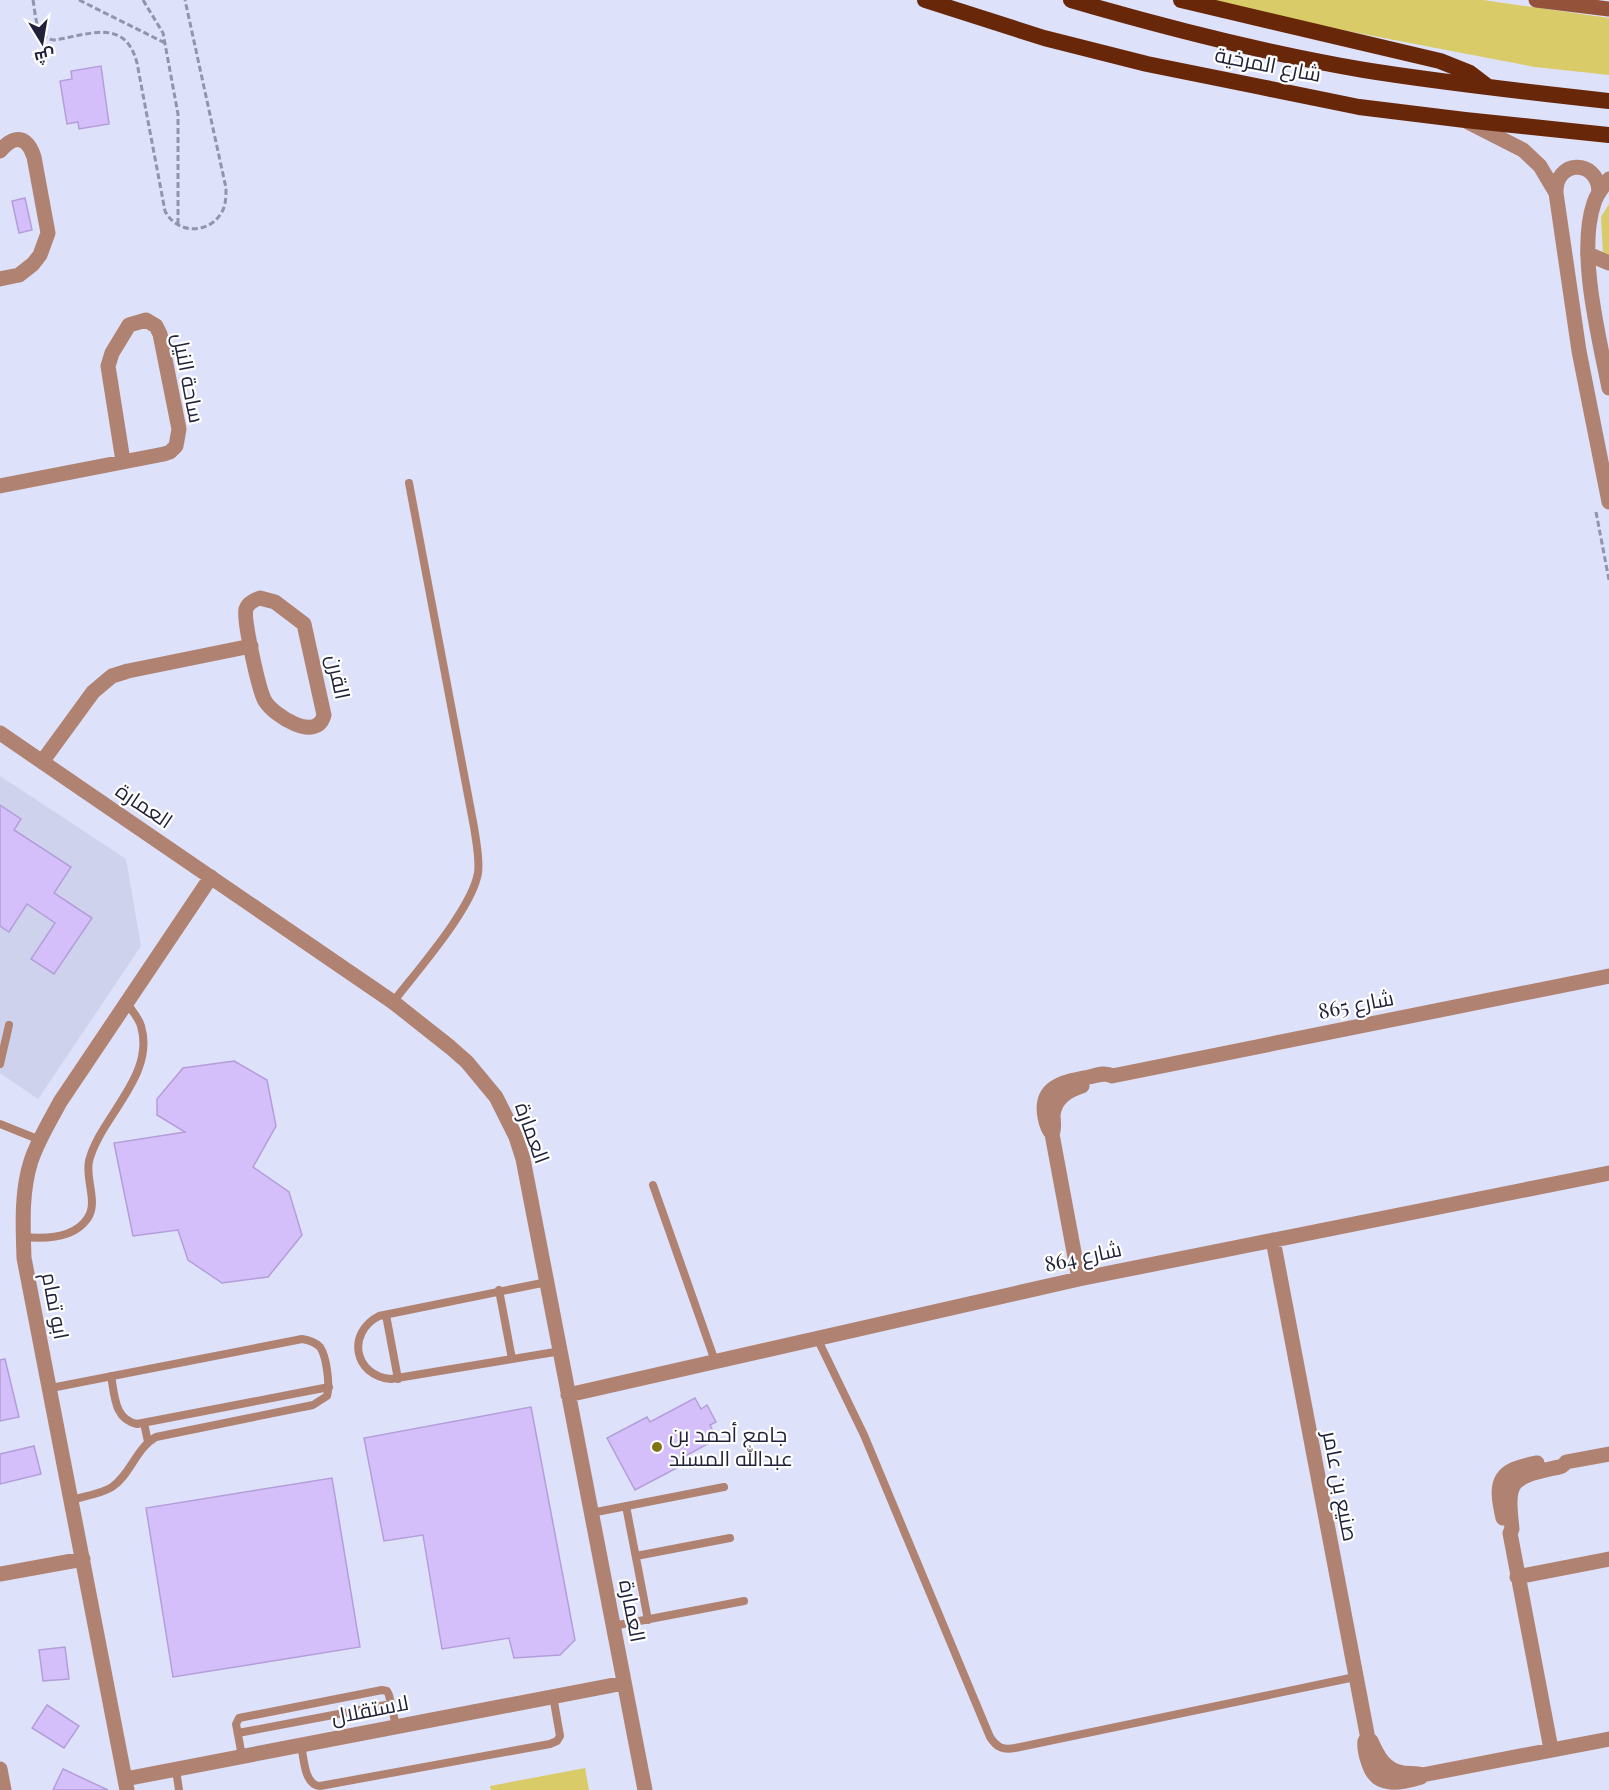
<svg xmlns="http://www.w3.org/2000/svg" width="1609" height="1790" font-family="'Playfair Display',Cairo,serif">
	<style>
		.built { fill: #cfd2ed }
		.green { fill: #d9cb67 }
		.building { fill: #d4bffa; stroke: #b39ed9; stroke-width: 1.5 }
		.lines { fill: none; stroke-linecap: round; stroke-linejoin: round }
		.path { stroke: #9294ac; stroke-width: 3; stroke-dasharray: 6 3; stroke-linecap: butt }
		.service { stroke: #b08271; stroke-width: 8 }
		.minor { stroke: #b08271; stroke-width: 15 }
		.tertiary { stroke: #b08271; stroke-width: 15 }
		.secondary { stroke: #94523a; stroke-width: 15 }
		.trunk { stroke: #69270a; stroke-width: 16 }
		.poi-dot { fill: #807416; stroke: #fff; stroke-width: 2 }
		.labels { text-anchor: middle; stroke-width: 4.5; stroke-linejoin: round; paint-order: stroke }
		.street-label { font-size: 21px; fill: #212239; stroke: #fff }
		.poi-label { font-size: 21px; fill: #212239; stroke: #fff; text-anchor: start }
	</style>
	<rect width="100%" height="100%" fill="#dee1fa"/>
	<!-- built -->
	<path class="built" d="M0,776L126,859L141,946L38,1099L0,1073Z"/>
	<!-- green -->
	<path class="green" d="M1213,0H1483L1609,18V75L1535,67L1295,21Z
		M1609,204V256L1603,254L1601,217Z
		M585,1768L589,1790H491L490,1786Z"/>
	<!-- building -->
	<path class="building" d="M101,66L109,124L79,129L78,122L67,124L60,81L72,79L71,71Z
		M25,198L32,230L19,233L12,201Z
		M0,805L21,819L14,830L71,867L54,893L92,918L54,974L31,959L55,923L27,904L9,932L0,926Z
		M234,1061L267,1080L276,1126L253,1167L289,1192L302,1235L268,1277L222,1283L188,1260L178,1230L133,1236L114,1143L185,1132L157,1115V1099L183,1068Z
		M5,1359L19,1417L0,1421V1360Z
		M695,1398L701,1409L707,1405L716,1422L710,1425L717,1439L687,1455L690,1461L635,1490L607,1438L647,1417L650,1422Z
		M531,1407L575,1640L560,1655L514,1658L509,1638L442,1649L423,1535L384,1541L364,1438Z
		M34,1446L41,1474L0,1484V1454Z
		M332,1478L360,1647L173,1677L146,1508Z
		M65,1647L69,1679L43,1681L39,1650Z
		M47,1705L79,1726L64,1748L32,1728Z
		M63,1769L108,1790H53Z"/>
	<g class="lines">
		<!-- path -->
		<path class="path" d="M33,0C36,16 35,38 54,40C89,35 125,17 137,63L165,211C176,233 206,235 220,215C226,207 226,197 226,188L185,0
			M79,0L165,43
			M143,0L163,33L178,114V226
			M1596,512L1609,580"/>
		<!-- service -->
		<path class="service" d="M393,1002C416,972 472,909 478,873C480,859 476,841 474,827L409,483
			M0,1064L9,1025
			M0,1124L40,1140
			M653,1185L715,1361
			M23,1237C44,1239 74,1238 87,1219C99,1203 85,1180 89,1161C100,1117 156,1076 141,1026C139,1018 131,1010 127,1003
			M547,1282L379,1316C346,1333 354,1376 391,1379L561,1351
			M499,1290L512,1359
			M386,1315L398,1379
			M817,1338L864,1435L990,1737C997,1748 1003,1750 1015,1748L1355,1677
			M111,1376C115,1396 114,1419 137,1424L329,1387
			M51,1388L302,1339C309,1340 315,1342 320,1347C327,1357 330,1386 327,1396L313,1405L156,1437C136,1448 131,1474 112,1487C101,1494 85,1496 71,1500
			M144,1423L148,1442
			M626,1506L648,1620
			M591,1513L724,1487
			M636,1556L730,1538
			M613,1626L744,1601
			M238,1733L391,1704
			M301,1745C304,1758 304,1785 320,1786L550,1744L557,1741L560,1736L553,1696
			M242,1756L236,1724L239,1718L382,1690L387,1691L389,1695L396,1726
			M176,1770L179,1790"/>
		<!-- minor -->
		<path class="minor" d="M0,151C15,134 27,136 34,157L48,233L40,255L33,264L19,275L0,279
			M1588,254L1609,263
			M0,486L164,454L170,452L176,446L179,429L160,334L156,326L146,320L129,325L112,353L108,366L123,461
			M260,598L275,602L304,624L324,715C317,743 274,716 265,701C259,691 243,619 246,609C248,603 254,600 260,598Z
			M0,733L393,1002L450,1047L467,1062L496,1097L516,1137L523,1159L645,1790
			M42,762L93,692L112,676L128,671L251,646
			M1052,1134C1048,1129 1046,1123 1045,1117C1039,1085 1065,1082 1089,1077C1097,1075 1105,1072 1112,1076L1609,976
			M1273,1240L1368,1739L1371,1741C1378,1757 1385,1770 1403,1773C1410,1774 1416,1773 1422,1775
			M1079,1279L1052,1134C1055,1128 1053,1122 1053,1115C1055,1098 1067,1091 1082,1086
			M568,1395L1079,1279L1609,1173
			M1503,1518C1494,1480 1499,1470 1537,1463
			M0,1574L83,1559
			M1517,1577L1609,1559
			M1365,1741C1364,1748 1366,1756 1369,1764C1377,1789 1401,1783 1421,1777L1422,1775L1609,1739
			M1551,1749L1510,1533L1512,1529C1507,1483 1508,1478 1554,1468C1560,1467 1563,1467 1566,1462L1609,1454
			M0,1769L4,1790
			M125,1779L624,1683
			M127,1790L24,1258C23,1226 21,1192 31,1161C38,1140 50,1121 60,1102L211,877"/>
		<!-- tertiary -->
		<path class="tertiary" d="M1468,122L1523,150L1540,166L1556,193L1579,351L1609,502
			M1609,179C1603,187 1597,193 1594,203C1577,252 1599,337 1609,388
			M1556,193C1555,160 1597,158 1599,191"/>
		<!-- secondary -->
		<path class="secondary" d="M1536,0L1609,9"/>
		<!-- trunk -->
		<path class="trunk" d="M925,0L1044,38L1147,64L1261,87L1359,107L1465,120L1609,135
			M1071,0C1167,28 1265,53 1364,70C1445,83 1527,92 1609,101
			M1181,0L1440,61L1470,73L1487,86"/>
	</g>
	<!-- markers -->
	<circle class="poi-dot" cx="657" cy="1447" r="6"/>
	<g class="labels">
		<!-- street labels -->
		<g class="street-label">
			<text transform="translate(1268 65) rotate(11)" y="7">شارع المرخية</text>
			<text transform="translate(188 378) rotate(79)" y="7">ساحة النيل</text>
			<text transform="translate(338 677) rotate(78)" y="7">القرن</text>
			<text transform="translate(144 806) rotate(34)" y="7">العمارة</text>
			<text transform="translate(1356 1005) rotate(-11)" y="7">شارع 865</text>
			<text transform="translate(532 1133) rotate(70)" y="7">العمارة</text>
			<text transform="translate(1083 1257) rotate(-12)" y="7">شارع 864</text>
			<text transform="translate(55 1306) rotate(79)" y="7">ابو تمام</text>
			<text transform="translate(1340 1486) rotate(79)" y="7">صنيع بن عامر</text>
			<text transform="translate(632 1611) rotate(79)" y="7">العمارة</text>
			<text transform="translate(370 1710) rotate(-11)" y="7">لاستقلال</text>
		</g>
		<!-- poi labels -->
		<g class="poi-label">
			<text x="669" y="1442">جامع أحمد بن<tspan x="669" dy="24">عبدالله المسند</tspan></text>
		</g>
	</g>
	<!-- north arrow -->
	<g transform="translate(42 42) rotate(169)" stroke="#ffffff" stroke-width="4.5" paint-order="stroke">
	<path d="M0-4.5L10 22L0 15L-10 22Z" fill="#212239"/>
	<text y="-9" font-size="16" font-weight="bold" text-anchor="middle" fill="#212239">ش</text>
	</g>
</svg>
